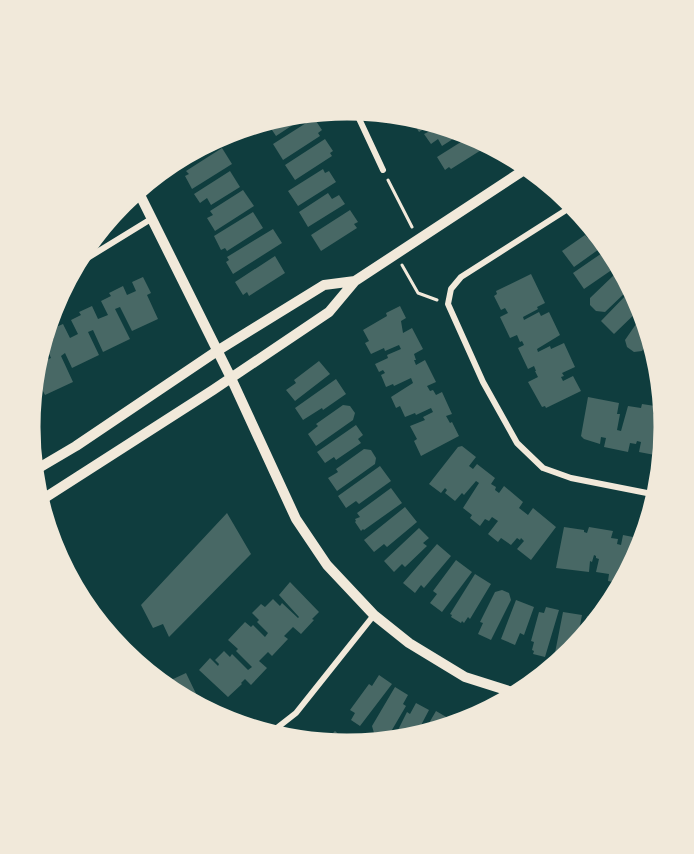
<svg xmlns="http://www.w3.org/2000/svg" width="694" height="854" font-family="'DejaVu Sans',sans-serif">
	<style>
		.building { fill: #486865 }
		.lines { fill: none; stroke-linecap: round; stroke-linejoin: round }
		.path { stroke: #f1e9da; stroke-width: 3 }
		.minor { stroke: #f1e9da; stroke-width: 6 }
		.tertiary { stroke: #f1e9da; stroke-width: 10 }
		.rim { fill: none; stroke: #f1e9da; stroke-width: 3 }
	</style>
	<rect width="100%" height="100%" fill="#0f3d3e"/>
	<!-- building -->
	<path class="building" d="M305,117L276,136L268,124Z
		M314,118L322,130L318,133L320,136L283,160L273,144Z
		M413,122L429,125H430L419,132Z
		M438,127L464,132L442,146L438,139L431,144L424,134Z
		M472,135L483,142L486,147L451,169L449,167L445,170L437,157Z
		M216,139L219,143L186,164L184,160Z
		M325,139L333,151L330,153L332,156L295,180L285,165Z
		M222,148L232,164L192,189L185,176L189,174L186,171Z
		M323,169L325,173L329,171L336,182L298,206L288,191Z
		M230,171L240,187L211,205L207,198L200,203L194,194Z
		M243,190L254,206L215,231L207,218L213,215L210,211Z
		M328,193L332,199L339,195L345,204L308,227L299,212Z
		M350,210L358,222L354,224L357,228L321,251L311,235Z
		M253,212L263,228L227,251L225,248L221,250L214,236Z
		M273,229L282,243L233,274L226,262L229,260L227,257Z
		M594,234L602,247L574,267L562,251L585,235L588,238Z
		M605,251L616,267L584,289L573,273Z
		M275,256L285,273L249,296L247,292L243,295L235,282Z
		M620,273L629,286L626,288L628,290L605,312L596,311L590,305V298L615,274L617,276Z
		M531,274L545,303L537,307L538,309L523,317L524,320L539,312L541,316L549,312L560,335L537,349L538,352L550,346L551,349L564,343L575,367L562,373L564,376L561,377L563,381L573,376L581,391L546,408L545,406L542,407L528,382L538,377L535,371H536L534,366L528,369L518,348L524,345L522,341L520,342L517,335L510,338L500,317L508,313L505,308L501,310L494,296L497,294L496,291Z
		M143,277L151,293L147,295L158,319L132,331L120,307L115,309L130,339L103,352L93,330L88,332L99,355L72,368L65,353L61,356L73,382L45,395L38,381L41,362L51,358L45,345L54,339L49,330L63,324L70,338L78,334L71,320L81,315L79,312L92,306L98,319L108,315L101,301L111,296L109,293L123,286L127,295L136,291L132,282Z
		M631,290L642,307L614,334L601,321Z
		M400,306L406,318L401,321L403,333L412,328L423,349L414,354L416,360H414L416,365L425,360L436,382L427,386L430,391L433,390L436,395L442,392L452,414L446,416L450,423L452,422L459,436L421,456L414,441L417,439L410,426L425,420L423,417L433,412L431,408L416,415L415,413L405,417L400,406L396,408L391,397L413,383L411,378L394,386L393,384L386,387L381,375L385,373L383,370L379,372L375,364L388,358L387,355L401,349L399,345L385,351L384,348L371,354L365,343L369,341L363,330L387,316L386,313Z
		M643,314L648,341L642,351L634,352L627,347L625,340Z
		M319,361L330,374L295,401L286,390L296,383L294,380Z
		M336,379L346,394L323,410L322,408L303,420L295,408Z
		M588,397L619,403L617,414H620L617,430L621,431L628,406L641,408L642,404L655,406L653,414L656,415L654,430L657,431L659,422H662L663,415L666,427L660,456L639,452L641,442L637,441L636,444L630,443L628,452L604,447L606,438L601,437L600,444L584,439L581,436Z
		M343,405L350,406L355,413L353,420L316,446L308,434L318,426L316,424Z
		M356,425L363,435L358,439L361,443L336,460L334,457L325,463L317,452Z
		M462,446L476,457L469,466L473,469L477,464L495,478L491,484L496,487L495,490L499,493L504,486L523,502L519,508L528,515L533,508L556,527L531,560L517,549L524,541L521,538L520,540L517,538L511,545L501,538L498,542L488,534L498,521L492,517L489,521L485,519L480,526L470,518L472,515L463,508L479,483L476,481L464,495L462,493L455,501L445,493L447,490L445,488L441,493L429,484L458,447Z
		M364,449L371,450L376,458L375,464L337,491L328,478L338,472L336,469Z
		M380,466L391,481L359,504L356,501L346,508L338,496Z
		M391,488L402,503L364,530L363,529L361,531L355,522L356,521L355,519L360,517L357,513Z
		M405,507L417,522L387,547L384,544L374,552L364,540Z
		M227,513L251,554L169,637L163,624L153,628L141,605Z
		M564,527L584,530V532L587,533L589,527L613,531L611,538L618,539L617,544L621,545L623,535L643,539L641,549L631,565L628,564L627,570L618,583L608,581L609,574L596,572L599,559L596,558V556L594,555L592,562L590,561L589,572L556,568Z
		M419,528L429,538L423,543L427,546L405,567L402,564L394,572L384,561Z
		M437,544L451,556L424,588L421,585L415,593L403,583Z
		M456,560L472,572L442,612L430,603L437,594L433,591Z
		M475,574L491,584L470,619L468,617L464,623L462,621L461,623L451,617L452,615L450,614Z
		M290,582L319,612L312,619L314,620L301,634L293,627L284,636L288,639L272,656L268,652L259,661L267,668L251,685L245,679L241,683L242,684L228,697L199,670L210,658L218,666L219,664L215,660L224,651L230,657L232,654L248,670L252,667L236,651L238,649L228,640L245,622L251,627L253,625L265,637L268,633L257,622L259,620L252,613L261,604L265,607L273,599L280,606L282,603L298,618L299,617L279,595Z
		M502,590L509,593L511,600L491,640L478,634L483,623L480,622L495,592Z
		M516,600L534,607L524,635L520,633L515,645L501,639Z
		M546,607L559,610L545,657L533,654L534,651L532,650L534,642L531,641L539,612L544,613Z
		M563,612L582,615L576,646L572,652L559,661L554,658Z
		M587,616L595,618L583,636Z
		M186,673L202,706L172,686L171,680Z
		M379,675L392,684L360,726L351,720L355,713L350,710L369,684L372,686Z
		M395,687L408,695L403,704L406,706L389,735L381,737L374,733L372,726Z
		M416,703L429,710L418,731L395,736L407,712L410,714Z
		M436,711L448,718L444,726L425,730Z
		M335,731L350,745L325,741Z"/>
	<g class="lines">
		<!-- path -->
		<path class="path" d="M388,180L412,227
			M402,265L418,293L437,300"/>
		<!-- minor -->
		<path class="minor" d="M355,110L383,170
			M574,205L461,277L451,289L448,304L483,382L517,443L543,468L571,478L652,494
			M81,262L151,219
			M273,731L296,713L374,615"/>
		<!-- tertiary -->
		<path class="tertiary" d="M138,191L231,378L296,519L327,565L374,615L409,643L465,677L512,692
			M37,469L76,446L217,351L324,285L355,281
			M43,499L213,390L329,312L355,281L524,170"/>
	</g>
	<!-- crop -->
	<path d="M0 0H694V854H0ZM39 427a308 308 0 1 1 616 0a308 308 0 1 1-616 0Z" fill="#f1e9da" fill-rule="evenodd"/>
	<path class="rim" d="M39 427a308 308 0 1 1 616 0a308 308 0 1 1-616 0Z"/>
</svg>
